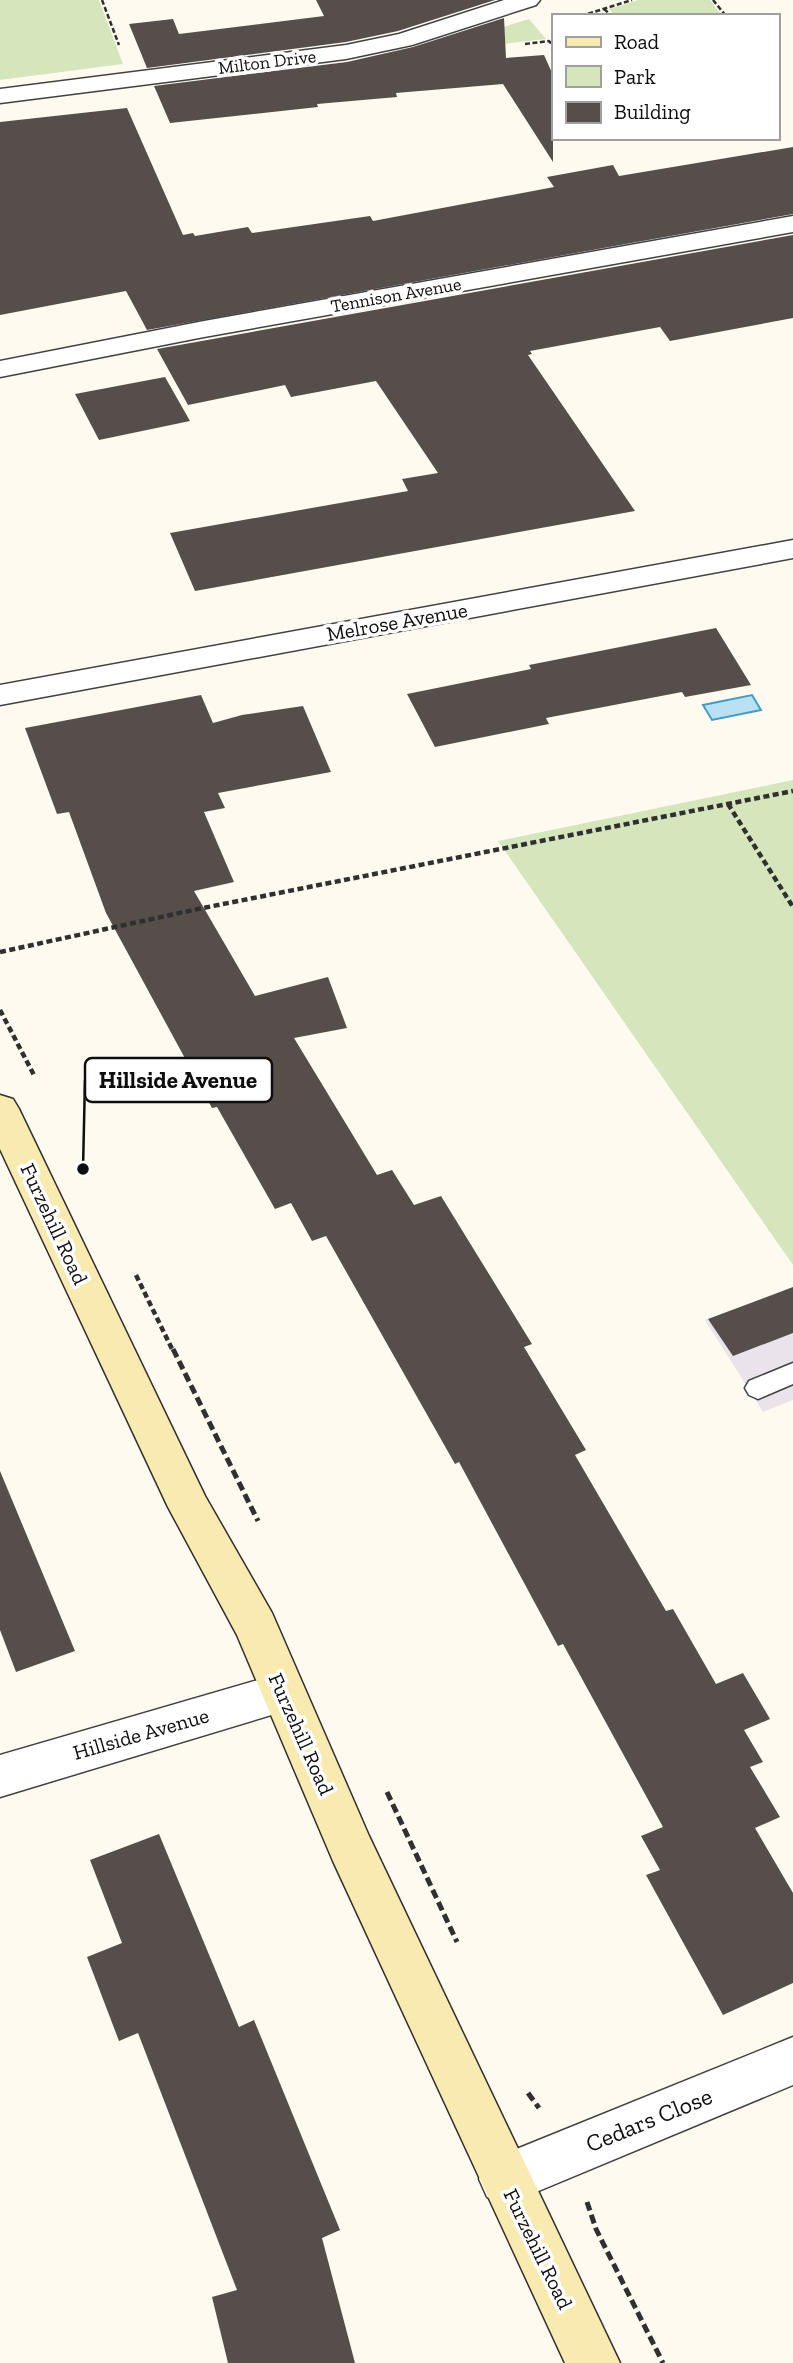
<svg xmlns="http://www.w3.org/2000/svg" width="793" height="2363" font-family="'Zilla Slab',serif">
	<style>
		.industrial { fill: #eae3ec }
		.green { fill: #d5e6bc }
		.water { fill: #b8e1f1; stroke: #459bc3; stroke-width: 2 }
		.building { fill: #564e4b }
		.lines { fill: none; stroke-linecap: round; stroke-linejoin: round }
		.lane-casing { stroke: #414141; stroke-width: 3 }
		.street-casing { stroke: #414141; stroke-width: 3 }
		.secondary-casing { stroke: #303030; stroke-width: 3 }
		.path-far2 { stroke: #303030; stroke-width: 2.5; stroke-dasharray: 5 2.5; stroke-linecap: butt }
		.path-far1 { stroke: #303030; stroke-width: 4.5; stroke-dasharray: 6 3.5; stroke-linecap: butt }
		.path { stroke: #303030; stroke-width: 5; stroke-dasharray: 9 4.5; stroke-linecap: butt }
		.lane { fill: #fff; fill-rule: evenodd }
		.street { fill: #fff; fill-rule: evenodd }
		.secondary { fill: #f9eab0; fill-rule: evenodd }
		.labels { text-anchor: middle; stroke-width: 7; stroke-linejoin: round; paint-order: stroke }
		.far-street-label { font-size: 18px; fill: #0e0e0e; stroke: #fff }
		.street-label { font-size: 21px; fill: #0e0e0e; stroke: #fff }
		.near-street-label { font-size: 24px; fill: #0e0e0e; stroke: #fff }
		.leader { fill: none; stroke: #0e0e0e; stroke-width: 2.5 }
		.callout-dot { fill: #0e0e0e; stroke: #fff; stroke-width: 2.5 }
		.callout { fill: #fff; stroke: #0e0e0e; stroke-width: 2.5 }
		.callout-label { font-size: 23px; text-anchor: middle; font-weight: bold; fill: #0e0e0e }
	</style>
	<rect width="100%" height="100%" fill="#fefaf0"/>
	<!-- industrial -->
	<path class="industrial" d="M793,1291V1400L763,1412L705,1320Z"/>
	<!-- green -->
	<path class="green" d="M0,0H99L123,64L0,80Z
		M638,0H710L722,16H616L609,9Z
		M529,19L546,39L433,52L430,50Z
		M793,780V1265L498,841Z"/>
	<!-- water -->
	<path class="water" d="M752,695L761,710L712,720L703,705Z"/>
	<!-- building -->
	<path class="building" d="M316,0H495L398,31L346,42L147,68L129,24L173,19L179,34L324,16Z
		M504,18L506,58L544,55L553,75V162L503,84L396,93L397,97L317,104L318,107L170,123L154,86L347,62L413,47Z
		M127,108L183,235L193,233L195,236L248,227L252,233L370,216L373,221L554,187L547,177L613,165L619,176L793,147V214L147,330L126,291L0,315V122Z
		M793,235V318L670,341L660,327L530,351L532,354L528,355L635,511L195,591L170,533L408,491L402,479L438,473L376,381L291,397L285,385L188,405L157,349Z
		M165,377L190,421L99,440L75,394Z
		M716,628L751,685L685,697L682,692L546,718L549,724L435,747L407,694L531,669L529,665Z
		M201,695L213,723L242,715L303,706L331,772L218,793L225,808L204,812L234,882L194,891L255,996L328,977L347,1028L294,1038L377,1175L392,1170L414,1205L441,1196L532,1344L524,1347L586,1450L575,1455L666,1611L673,1609L716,1684L743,1673L770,1719L744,1730L763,1762L750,1767L780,1817L755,1828L793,1893V1983L723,2015L646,1875L660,1870L641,1836L663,1827L563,1644L558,1646L459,1462L455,1464L326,1236L312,1241L291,1203L275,1209L217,1107L212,1108L106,913L69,812L57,814L25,728Z
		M793,1287V1333L733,1356L708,1319Z
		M0,1471L75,1651L16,1672L0,1630Z
		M159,1834L239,2027L254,2020L340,2230L322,2238L355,2363H228L212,2297L237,2290L138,2033L119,2041L87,1957L122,1943L90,1860Z"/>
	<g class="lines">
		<!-- lane casing -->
		<g class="lane-casing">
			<path id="lane" d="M793,1363V1384L758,1399L749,1395L745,1388L749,1381Z"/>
		</g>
		<!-- street casing -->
		<g class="street-casing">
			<path id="street" d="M504,0H540L536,5L412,45L346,59L0,103V89L346,45L399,34Z
				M793,216V232L204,337L0,377V361L204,321Z
				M793,540V558L0,705V685Z
				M282,1673L298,1679L305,1693L298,1707L0,1797V1755Z
				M793,2037V2085L505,2205L487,2197L479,2179L487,2161Z"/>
		</g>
		<!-- secondary casing -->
		<g class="secondary-casing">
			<path id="secondary" d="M0,1095L13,1099L19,1109L205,1496L272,1613L369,1836L620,2363H565L333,1861L237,1635L168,1507L0,1149Z"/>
		</g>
		<!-- path-far2 -->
		<path class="path-far2" d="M102,0L119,45
			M713,0L726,16
			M604,9L612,16
			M581,16L632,0
			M525,44L549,41L553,46"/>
		<!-- path-far1 -->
		<path class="path-far1" d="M728,804L793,907
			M0,952L198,909L793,791
			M0,1010L35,1077
			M136,1275L173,1351"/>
		<!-- path -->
		<path class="path" d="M173,1349L258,1521
			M387,1792L457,1942
			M528,2093L539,2108
			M587,2202L596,2229L663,2363"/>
		<!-- lane -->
		<use href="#lane" class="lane"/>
		<!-- street -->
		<use href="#street" class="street"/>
		<!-- secondary -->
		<use href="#secondary" class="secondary"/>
	</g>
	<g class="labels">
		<!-- far-street labels -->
		<g class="far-street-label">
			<text transform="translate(267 62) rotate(-7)" y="6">Milton Drive</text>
			<text transform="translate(396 295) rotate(-10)" y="6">Tennison Avenue</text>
		</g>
		<!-- street labels -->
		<g class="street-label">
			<text transform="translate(397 622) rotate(-10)" y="7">Melrose Avenue</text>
			<text transform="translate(54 1224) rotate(65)" y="7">Furzehill Road</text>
			<text transform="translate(141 1734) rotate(-16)" y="7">Hillside Avenue</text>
			<text transform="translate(301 1734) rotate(66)" y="7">Furzehill Road</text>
			<text transform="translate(538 2249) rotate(64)" y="7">Furzehill Road</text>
		</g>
		<!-- near-street labels -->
		<g class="near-street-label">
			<text transform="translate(649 2120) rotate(-22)" y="8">Cedars Close</text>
		</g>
	</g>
	<!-- callouts -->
	<path class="leader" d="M83 1169L85 1080"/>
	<circle class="callout-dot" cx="83" cy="1169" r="7"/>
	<rect class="callout" x="85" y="1058" width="187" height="44" rx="7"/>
	<g class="callout-label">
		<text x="178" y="1088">Hillside Avenue</text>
	</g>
	<!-- legend -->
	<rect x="552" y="14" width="228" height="126" fill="#ffffff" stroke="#9f9f9f" stroke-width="2"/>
	<rect x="566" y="37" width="35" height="10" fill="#f9eab0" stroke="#9f9f9f" stroke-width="2"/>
	<text x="614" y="49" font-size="21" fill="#0e0e0e">Road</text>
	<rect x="566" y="66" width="35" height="21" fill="#d5e6bc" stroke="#9f9f9f" stroke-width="2"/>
	<text x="614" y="84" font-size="21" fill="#0e0e0e">Park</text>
	<rect x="566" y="102" width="35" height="21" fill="#564e4b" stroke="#9f9f9f" stroke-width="2"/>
	<text x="614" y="119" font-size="21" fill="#0e0e0e">Building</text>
</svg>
